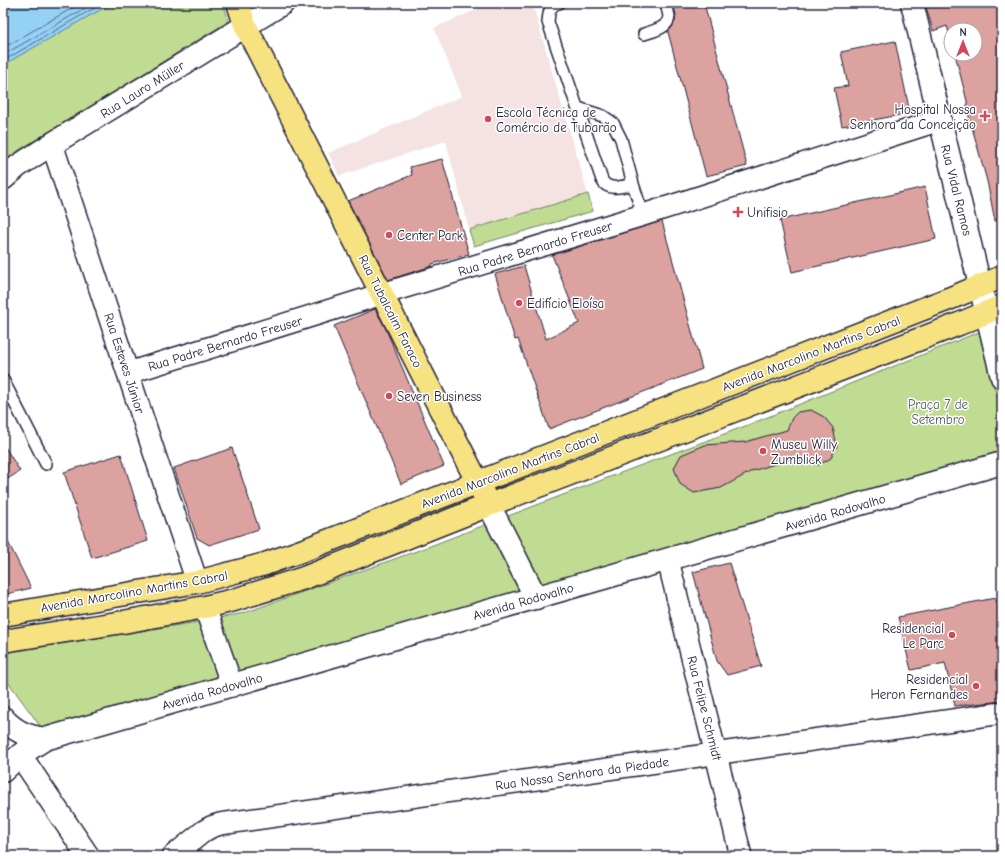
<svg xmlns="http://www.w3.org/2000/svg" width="1005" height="859" font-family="'Comic Neue',sans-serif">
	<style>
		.built { fill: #f4e3e2 }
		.green { fill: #c0dc93; stroke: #717f67 }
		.water { fill: #94d1f5; stroke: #668bab }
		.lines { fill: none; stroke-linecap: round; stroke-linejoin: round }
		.shore { stroke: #506885; stroke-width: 1 }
		.building { fill: #dca29f; stroke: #22223b }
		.lane-casing { stroke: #22223b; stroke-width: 14 }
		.street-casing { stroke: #22223b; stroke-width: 24 }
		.secondary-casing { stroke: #22223b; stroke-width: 25 }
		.primary-casing { stroke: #22223b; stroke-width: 25 }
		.lane { stroke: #fff; stroke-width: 11 }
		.street { stroke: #fff; stroke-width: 21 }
		.secondary { stroke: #fff; stroke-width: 22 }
		.primary { stroke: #f7e281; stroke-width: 22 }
		.poi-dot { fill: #d1495b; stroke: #fff; stroke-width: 1.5 }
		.labels { text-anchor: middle; stroke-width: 3; stroke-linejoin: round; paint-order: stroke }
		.street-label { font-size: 13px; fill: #22223b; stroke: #fff }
		.poi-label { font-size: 13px; fill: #22223b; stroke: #fff; text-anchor: start }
		.park-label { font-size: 13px; fill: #515a55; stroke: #fff }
	</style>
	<rect width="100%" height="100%" fill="#fff"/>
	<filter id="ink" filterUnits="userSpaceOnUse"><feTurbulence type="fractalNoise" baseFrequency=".025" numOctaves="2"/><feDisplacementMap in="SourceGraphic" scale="8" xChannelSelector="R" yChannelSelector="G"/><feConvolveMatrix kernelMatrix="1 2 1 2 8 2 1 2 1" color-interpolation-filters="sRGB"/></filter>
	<g filter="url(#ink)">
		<!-- built -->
		<path class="built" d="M492,3H532L588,194L469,230L446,141L339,176L328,153L462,96L434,28Z"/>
		<!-- green -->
		<path class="green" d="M114,3H223L229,21L19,150L3,163V65L89,16Z
			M588,194L593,211L474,246L469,230Z
			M979,332L1002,415V454L43,730L3,675V653L198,622L244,613L425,548L615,475L748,425Z"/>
		<!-- water -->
		<path class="water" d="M3,3H114L89,16L3,65Z"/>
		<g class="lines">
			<!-- shore -->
			<path class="shore" d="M3,48L81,3
				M3,55L94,3
				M3,61L87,12L105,3"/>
		</g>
		<!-- building -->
		<path class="building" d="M673,3H704L747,166L706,176L668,32L672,27L675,21L676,15Z
			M925,3H1002V220L995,221L987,181L966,106L968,105L955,54H975V30H951V40L947,26L933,31Z
			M895,41L910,113L842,126L834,88L848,86L841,52Z
			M442,159L469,254L432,264V266L388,280L348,201L412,175L410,167Z
			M925,187L936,239L792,272L780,220Z
			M662,221L702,369L549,429L518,339L515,340L495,274L524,266L546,339L579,323L552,255Z
			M375,309L385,327L444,466L401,484L334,326Z
			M811,410L824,417L833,428L837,446L831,458L819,465L800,461L795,458L752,471L721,488L694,493L680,484L674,468L681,455L705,445L745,442L787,430L792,418L798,412Z
			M3,444L20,471L3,482Z
			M232,448L259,529L209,545L197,538L174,468Z
			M121,454L148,541L92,558L64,472Z
			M3,532L31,588L3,595Z
			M729,563L761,666L727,675L717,661L693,572Z
			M995,598L997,603L1002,602V701L955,706L945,663L911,670L898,617Z"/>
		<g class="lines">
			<!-- lane casing -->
			<g class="lane-casing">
				<path id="lane" d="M559,3C549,5 549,13 548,22L602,180C608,192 623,186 633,184
					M644,34C653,31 669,28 669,16C668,12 667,7 666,3
					M578,108L603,116L613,123L621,139L633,184L643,215
					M3,380L46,464"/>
			</g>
			<!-- street casing -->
			<g class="street-casing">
				<path id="street" d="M52,144L197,582
					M128,373L382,294L643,215L940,120
					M668,560L741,856
					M205,607L232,686
					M173,856L204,831L211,827L220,824L1002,713"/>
			</g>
			<!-- secondary casing -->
			<g class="secondary-casing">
				<path id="secondary" d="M912,3L1002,377
					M3,179L18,166L52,144L283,3
					M489,505L536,598
					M3,718C15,732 27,736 45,739
					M20,755L88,856
					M3,771L20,755L45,739L1002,463"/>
			</g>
			<!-- primary casing -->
			<g class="primary-casing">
				<path id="primary" d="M238,3L245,25L484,495
					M3,615L197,582L265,564L312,547L951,298L1002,277
					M3,641L123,622L205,607L234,600L304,578L489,505L959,324L1002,306"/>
			</g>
			<!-- lane -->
			<use href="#lane" class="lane"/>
			<!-- street -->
			<use href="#street" class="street"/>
			<!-- secondary -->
			<use href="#secondary" class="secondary"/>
			<!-- primary -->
			<use href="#primary" class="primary"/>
		</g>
	</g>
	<!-- markers -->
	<g class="poi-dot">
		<path d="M983 110h4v4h4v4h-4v4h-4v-4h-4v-4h4z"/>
		<circle cx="488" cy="119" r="4"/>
		<path d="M736 206h4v4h4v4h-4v4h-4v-4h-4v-4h4z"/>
		<circle cx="389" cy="235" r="4"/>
		<circle cx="519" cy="303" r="4"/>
		<circle cx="389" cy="396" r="4"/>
		<circle cx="763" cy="451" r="4"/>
		<circle cx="952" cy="635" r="4"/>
		<circle cx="976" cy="686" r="4"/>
	</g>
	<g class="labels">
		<!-- street labels -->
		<g class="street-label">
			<text transform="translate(142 89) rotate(-32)" y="5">Rua Lauro Müller</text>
			<text transform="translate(957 190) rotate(76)" y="5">Rua Vidal Ramos</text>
			<text transform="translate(535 248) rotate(-17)" y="5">Rua Padre Bernardo Freuser</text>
			<text transform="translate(391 311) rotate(63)" y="5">Rua Tubalcaim Faraco</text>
			<text transform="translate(225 343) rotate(-17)" y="5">Rua Padre Bernardo Freuser</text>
			<text transform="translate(811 353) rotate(-21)" y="5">Avenida Marcolino Martins Cabral</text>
			<text transform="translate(125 363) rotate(72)" y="5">Rua Esteves Júnior</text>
			<text transform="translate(510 470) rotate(-21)" y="5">Avenida Marcolino Martins Cabral</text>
			<text transform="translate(835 512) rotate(-16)" y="5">Avenida Rodovalho</text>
			<text transform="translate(134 591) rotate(-10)" y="5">Avenida Marcolino Martins Cabral</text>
			<text transform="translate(523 601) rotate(-16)" y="5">Avenida Rodovalho</text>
			<text transform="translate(212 691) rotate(-16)" y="5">Avenida Rodovalho</text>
			<text transform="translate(705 708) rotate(76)" y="5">Rua Felipe Schmidt</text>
			<text transform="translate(582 773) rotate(-8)" y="5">Rua Nossa Senhora da Piedade</text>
		</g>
		<!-- poi labels -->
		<g class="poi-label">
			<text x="976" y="114" text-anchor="end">Hospital Nossa<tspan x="976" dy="15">Senhora da Conceição</tspan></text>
			<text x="496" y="117">Escola Técnica de<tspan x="496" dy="15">Comércio de Tubarão</tspan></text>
			<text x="747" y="217">Unifisio</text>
			<text x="397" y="240">Center Park</text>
			<text x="527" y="308">Edifício Eloísa</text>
			<text x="397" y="401">Seven Business</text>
			<text x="771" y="449">Museu Willy<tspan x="771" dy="15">Zumblick</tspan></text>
			<text x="944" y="633" text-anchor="end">Residencial<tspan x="944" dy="15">Le Parc</tspan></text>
			<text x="968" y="684" text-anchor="end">Residencial<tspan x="968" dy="15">Heron Fernandes</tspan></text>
		</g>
		<!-- park labels -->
		<g class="park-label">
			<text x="938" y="409">Praça 7 de<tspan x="938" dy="15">Setembro</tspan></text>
		</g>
	</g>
	<!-- margin -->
	<rect width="1005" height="859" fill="none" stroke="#fff" stroke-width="16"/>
	<rect x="8" y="8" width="989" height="843" fill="none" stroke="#22223b" stroke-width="1.5" filter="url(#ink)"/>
	<!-- north arrow -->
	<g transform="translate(963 42)"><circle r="19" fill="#ffffff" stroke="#a7a7b1"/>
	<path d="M0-3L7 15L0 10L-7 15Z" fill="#d1495b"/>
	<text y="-6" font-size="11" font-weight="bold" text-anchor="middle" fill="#22223b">N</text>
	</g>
</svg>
